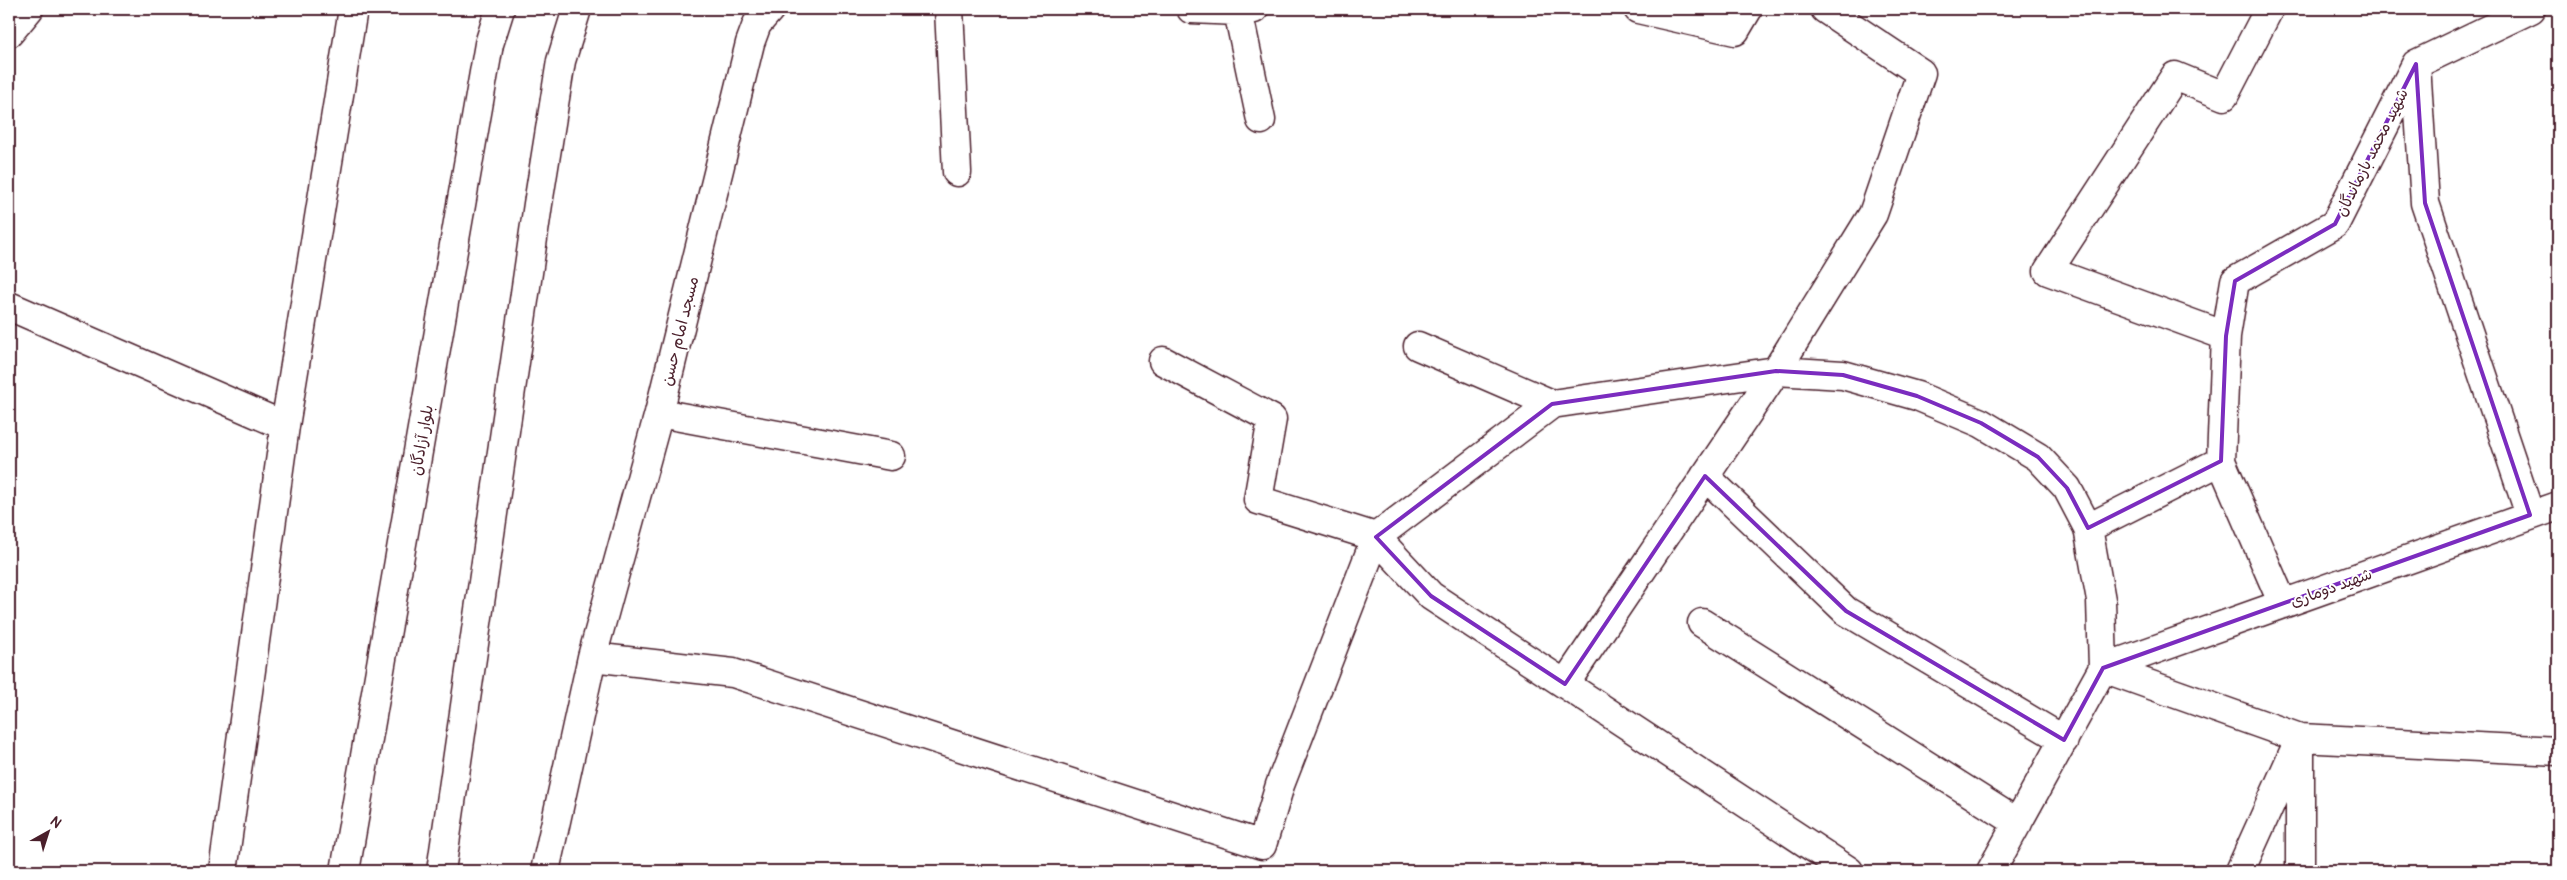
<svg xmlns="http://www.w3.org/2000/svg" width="2567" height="880" font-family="Pangolin,'Playpen Sans Arabic',sans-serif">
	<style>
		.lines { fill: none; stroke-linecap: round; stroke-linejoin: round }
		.minor-casing { stroke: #4a1f2b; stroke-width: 31 }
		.primary-casing { stroke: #4a1f2b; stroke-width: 31 }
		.minor { stroke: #fff; stroke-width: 28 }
		.primary { stroke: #fff; stroke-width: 28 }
		.marked { fill: none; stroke: #7b2cbf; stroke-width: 4; stroke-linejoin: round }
		.labels { text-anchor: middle; stroke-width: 4; stroke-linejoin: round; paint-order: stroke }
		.street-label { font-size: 16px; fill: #4a1f2b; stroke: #fff }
	</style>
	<rect width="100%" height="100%" fill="#fff"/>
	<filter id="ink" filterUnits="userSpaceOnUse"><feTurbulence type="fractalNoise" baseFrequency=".02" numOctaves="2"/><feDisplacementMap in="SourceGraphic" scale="10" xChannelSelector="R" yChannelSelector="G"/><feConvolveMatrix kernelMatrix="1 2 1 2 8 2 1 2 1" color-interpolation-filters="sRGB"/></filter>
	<g filter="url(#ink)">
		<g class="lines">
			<!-- minor casing -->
			<g class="minor-casing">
				<path id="minor" d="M949,9L957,172
					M1191,9L1238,11L1254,9
					M1638,9L1735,31L1748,9
					M1238,11L1261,120
					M9,33L29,9
					M2416,65L2425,203L2530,515
					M9,306L285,426
					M2226,336L2048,271L2175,76L2224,96L2269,9
					M1418,346L1552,404
					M1163,361L1272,419L1258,500L1376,537L1431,596L1849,871
					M659,413L891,456
					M2221,461L2226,336L2235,281L2335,224L2416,64L2531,9
					M1705,476L1846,611L2064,740
					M2088,528L2221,461L2283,604
					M1702,623L2018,823
					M592,657L659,413L750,43L757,24L770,9
					M2103,668L2558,506
					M2103,668L2300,738L2558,751
					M1565,684L1776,371L1873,214L1921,73L1825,9
					M223,871L285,426L353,9
					M545,871L592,657L733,673L1262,845L1280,785L1376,537L1552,404L1776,371L1843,375L1917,396L1981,423L2038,457L2067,488L2088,528L2101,600L2103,668L1991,871
					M2240,871L2300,738
					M2300,871V747"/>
			</g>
			<!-- primary casing -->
			<g class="primary-casing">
				<path id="primary" d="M345,871L489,44L500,9
					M441,871L538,204L561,61L577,9"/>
			</g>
			<!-- minor -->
			<use href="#minor" class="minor"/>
			<!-- primary -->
			<use href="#primary" class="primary"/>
		</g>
	</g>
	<!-- marked area -->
	<path class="marked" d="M2416,64L2425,203L2530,515L2103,668L2064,740L1846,611L1705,476L1565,684L1431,596L1376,537L1552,404L1776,371L1843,375L1917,396L1981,423L2038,457L2067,488L2088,528L2221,461L2226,336L2235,281L2335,224Z"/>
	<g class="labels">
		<!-- street labels -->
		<g class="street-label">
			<text transform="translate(2371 152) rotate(-63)" y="6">شهید محمد بازماندگان</text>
			<text transform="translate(679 331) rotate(-76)" y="6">مسجد امام حسن</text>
			<text transform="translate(421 440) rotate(-80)" y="6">بلوار آزادگان</text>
			<text transform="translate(2331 587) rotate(-20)" y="6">شهید دوماری</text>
		</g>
	</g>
	<!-- margin -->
	<rect width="2567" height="880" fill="none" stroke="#fff" stroke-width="30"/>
	<rect x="15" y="15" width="2537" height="850" fill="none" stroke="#4a1f2b" stroke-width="2" filter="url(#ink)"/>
	<!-- north arrow -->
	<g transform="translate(48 832) rotate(39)" stroke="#ffffff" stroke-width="4" paint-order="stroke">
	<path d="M0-4L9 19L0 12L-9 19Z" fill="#4a1f2b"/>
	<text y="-8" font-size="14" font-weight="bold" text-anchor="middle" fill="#4a1f2b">N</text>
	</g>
</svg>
